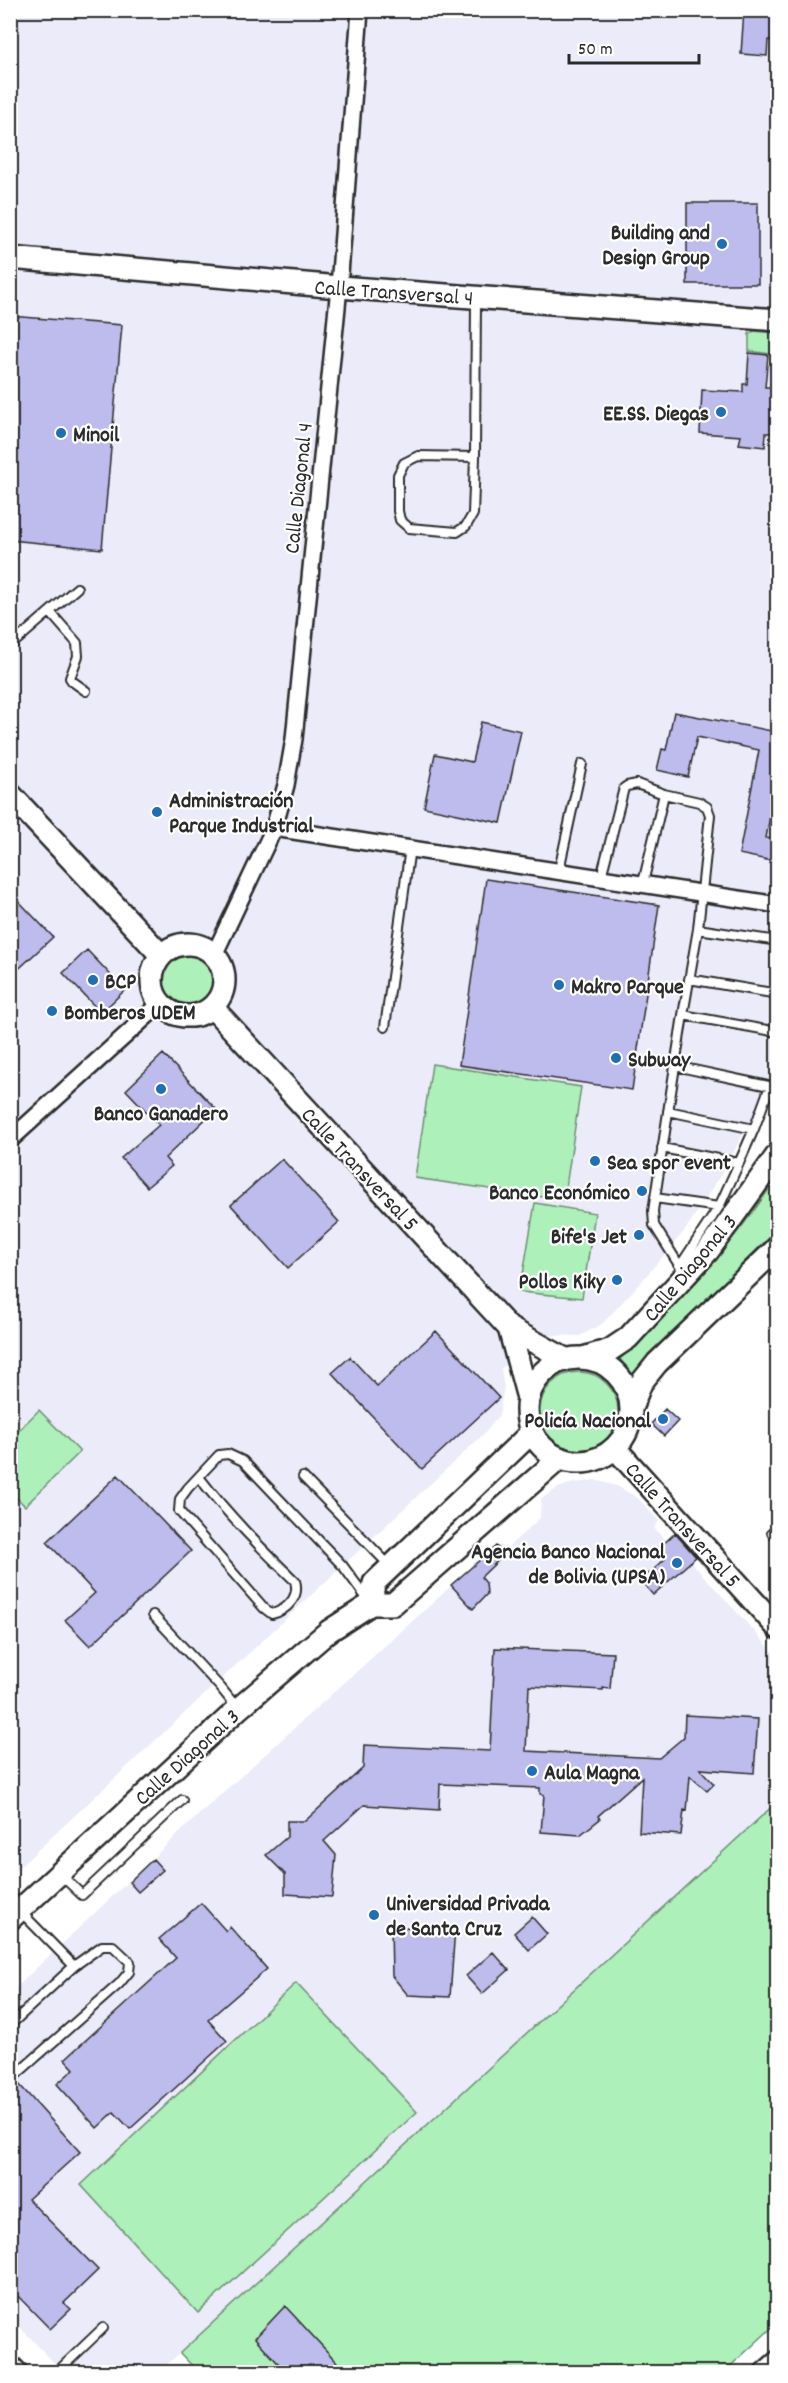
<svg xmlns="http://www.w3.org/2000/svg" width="788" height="2383" font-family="Dekko,sans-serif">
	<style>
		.built { fill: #ecebfa }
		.green { fill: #adf0ba; stroke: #6c8e72; stroke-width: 1.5 }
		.building { fill: #bebbed; stroke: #2b2b2b; stroke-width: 1.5 }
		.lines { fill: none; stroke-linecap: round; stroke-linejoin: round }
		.lane-casing { stroke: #2b2b2b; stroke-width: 12 }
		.street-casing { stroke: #2b2b2b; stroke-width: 20 }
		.secondary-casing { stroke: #2b2b2b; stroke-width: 26 }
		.lane { stroke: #fff; stroke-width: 8 }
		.street { stroke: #fff; stroke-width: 15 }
		.secondary { stroke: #fff; stroke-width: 21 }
		.poi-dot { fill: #1f6fb2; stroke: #fff; stroke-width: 2 }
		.labels { text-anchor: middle; stroke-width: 4.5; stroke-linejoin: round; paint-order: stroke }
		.poi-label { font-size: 22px; font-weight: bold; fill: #2b2b2b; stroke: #fff; text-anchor: start }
		.street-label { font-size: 22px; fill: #2b2b2b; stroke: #fff }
	</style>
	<rect width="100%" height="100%" fill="#fff"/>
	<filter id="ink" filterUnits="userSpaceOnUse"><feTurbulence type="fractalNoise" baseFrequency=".0167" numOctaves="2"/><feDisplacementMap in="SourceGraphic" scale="12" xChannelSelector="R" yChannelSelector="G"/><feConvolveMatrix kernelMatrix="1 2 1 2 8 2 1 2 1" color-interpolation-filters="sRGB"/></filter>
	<g filter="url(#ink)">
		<!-- built -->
		<path class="built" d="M11,11H777V1063L756,1110L724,1170L686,1229L641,1282L602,1324L580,1336L540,1335L501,1369L504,1387L499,1415L485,1433L11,1875Z
			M595,1480L617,1486L638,1498L659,1521L654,1528L667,1541L676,1533L696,1556L691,1562L777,1656V1802L159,2372H63L11,2318V1992L207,1807L470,1569H473L470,1566L476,1560L480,1564L500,1545L505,1550L540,1518L541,1499L558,1488L569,1484Z"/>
		<!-- green -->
		<path class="green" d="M754,331L774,333L777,336V352L771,354L749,351V334Z
			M163 981a26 26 0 1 1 52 0a26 26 0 1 1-52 0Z
			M432,1064L581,1087L564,1200L415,1178Z
			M777,1177V1230L667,1338L633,1376L620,1359C678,1304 734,1244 777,1177Z
			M535,1203L595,1213L582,1298L520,1292Z
			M540 1411a39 39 0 1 1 78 0a39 39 0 1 1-78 0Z
			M39,1410L80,1452L25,1506L11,1492V1438Z
			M777,1802V2323L724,2372H198L180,2353Z
			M296,1983L417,2112L198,2313L81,2185Z"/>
		<!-- building -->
		<path class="building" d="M744,10H777V41L768,40L767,56L741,54Z
			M687,203H758V284H687Z
			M10,316L122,325L102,549L10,540Z
			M749,353L768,355L765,387H777V433H766L765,447L739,444L741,436L700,433L702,390L743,392V384H747Z
			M674,712L777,732V777L766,838L777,840V862L739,854L759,750L697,737L688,777L657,770L662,749L666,750Z
			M481,722L521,731L501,823L424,807L435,754L472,762Z
			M486,879L659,905L632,1090L459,1065Z
			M10,892L53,937L10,977Z
			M87,950L125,990L101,1013L63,973Z
			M163,1054L216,1109L165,1158L172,1166L147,1187L121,1158L159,1125L126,1090Z
			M282,1159L339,1222L288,1268L231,1205Z
			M436,1331L499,1398L422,1469L332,1373L350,1357L377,1386Z
			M665,1409L678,1421L664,1436L651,1424Z
			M118,1475L191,1551L90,1646L65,1620L95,1593L47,1542Z
			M675,1533L696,1557L653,1595L641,1581L665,1559L658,1549Z
			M496,1546L504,1555L481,1577L486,1583L487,1594L473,1609L451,1585Z
			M495,1648L613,1653L610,1689L603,1688V1690L529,1686L526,1751L659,1758L684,1737L685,1715L758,1719L754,1773L700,1769L714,1784L707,1791L690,1776L687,1811L684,1810L681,1835L639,1832L642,1777L598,1816L600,1819L580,1835L541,1832L544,1795L540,1794V1788L440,1784L439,1810L364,1805L324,1841L336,1855L332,1897L285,1894V1874L266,1855L287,1837V1821H305L363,1768L364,1745L490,1751Z
			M153,1859L163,1870L138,1892L129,1882Z
			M201,1903L226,1931L230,1927L267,1969L208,2020L227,2041L130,2129L114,2112L97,2128L57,2084L74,2069L65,2059L176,1958L159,1939Z
			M532,1917L547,1934L529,1950L514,1933Z
			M391,1927L455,1928L450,1997L408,1995L392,1976Z
			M493,1952L509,1970L482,1994L466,1976Z
			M17,2082L80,2152L28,2199L98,2270L64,2303L71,2309L50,2329L10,2288V2086Z
			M285,2306L347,2373H287L255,2338Z"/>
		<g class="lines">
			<!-- lane casing -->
			<g class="lane-casing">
				<path id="lane" d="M475,457L418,456L404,463L398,475V511L400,520L409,528L457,532L466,526L473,514L475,457L476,299
					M50,612L77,643L78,656L70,678L72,681L86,691
					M10,646L77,588
					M664,794L699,802L707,807L710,815L698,929L683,1015L778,1032
					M559,870L582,764
					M601,877L624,788L627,786L637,784L664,794L643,883
					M771,904L778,890
					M698,929L778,941
					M689,979L778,994
					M683,1015L675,1066L778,1088
					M385,1027L410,848
					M675,1066L653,1211L654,1225L684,1273
					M668,1111L754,1129L770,1086
					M662,1148L739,1163L754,1129
					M655,1198L719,1207L739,1163
					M680,1266L719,1207
					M199,1477C228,1515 261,1548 295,1581C300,1597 287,1610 272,1614L264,1608L179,1511L180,1499L188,1488L219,1455L228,1454L243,1461L343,1566L368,1600
					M303,1477L390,1566
					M772,1533L778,1539
					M153,1615L221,1688L237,1708
					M60,1874L82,1895L182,1800
					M10,2025L74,1966
					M10,2080L119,1984L129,1972L130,1962L113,1946H102L74,1966L20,1911
					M57,2372L103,2328"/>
			</g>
			<!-- street casing -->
			<g class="street-casing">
				<path id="street" d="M274,828L778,905
					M214,955L274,828L286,785L294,739L339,287L360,10
					M10,1140L160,1004
					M10,2362L20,2372
					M762,2372L778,2358"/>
			</g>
			<!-- secondary casing -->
			<g class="secondary-casing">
				<path id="secondary" d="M10,258L339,287L778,320
					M10,794L161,955
					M152 980a36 36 0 1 1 72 0a36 36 0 1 1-72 0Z
					M212,1007L509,1328L565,1359
					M509,1328L528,1398
					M527 1410a52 52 0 1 1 104 0a52 52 0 1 1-104 0Z
					M583,1358L610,1350L628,1338L708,1251L778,1154
					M632,1406L641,1383L657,1363L778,1247
					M615,1448L778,1628
					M371,1604L374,1583L532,1432
					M10,1919L238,1709L329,1631L371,1604H393L560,1458"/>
			</g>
			<!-- lane -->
			<use href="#lane" class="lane"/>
			<!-- street -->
			<use href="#street" class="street"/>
			<!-- secondary -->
			<use href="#secondary" class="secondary"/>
		</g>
	</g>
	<!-- markers -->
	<g class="poi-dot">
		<circle cx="722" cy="244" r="6"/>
		<circle cx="721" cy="412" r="6"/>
		<circle cx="61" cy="433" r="6"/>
		<circle cx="157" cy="812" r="6"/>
		<circle cx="93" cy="980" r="6"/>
		<circle cx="559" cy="985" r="6"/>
		<circle cx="52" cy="1011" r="6"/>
		<circle cx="616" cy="1058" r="6"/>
		<circle cx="161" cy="1089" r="6"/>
		<circle cx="595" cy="1161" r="6"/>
		<circle cx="642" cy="1191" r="6"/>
		<circle cx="639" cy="1235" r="6"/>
		<circle cx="617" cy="1280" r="6"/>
		<circle cx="663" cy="1419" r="6"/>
		<circle cx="677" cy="1563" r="6"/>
		<circle cx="532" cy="1771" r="6"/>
		<circle cx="374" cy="1915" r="6"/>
	</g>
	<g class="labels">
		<!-- poi labels -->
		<g class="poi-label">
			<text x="710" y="239" text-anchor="end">Building and<tspan x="710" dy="25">Design Group</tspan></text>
			<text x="709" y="420" text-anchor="end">EE.SS. Diegas</text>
			<text x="73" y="441">Minoil</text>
			<text x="169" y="807">Administración<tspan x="169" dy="25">Parque Industrial</tspan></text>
			<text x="105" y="988">BCP</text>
			<text x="571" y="993">Makro Parque</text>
			<text x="64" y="1019">Bomberos UDEM</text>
			<text x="628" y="1066">Subway</text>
			<text x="161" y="1120" text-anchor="middle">Banco Ganadero</text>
			<text x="607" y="1169">Sea spor event</text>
			<text x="630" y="1199" text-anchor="end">Banco Económico</text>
			<text x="627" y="1243" text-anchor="end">Bife's Jet</text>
			<text x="605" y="1288" text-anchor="end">Pollos Kiky</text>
			<text x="651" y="1427" text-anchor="end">Policía Nacional</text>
			<text x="665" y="1558" text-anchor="end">Agencia Banco Nacional<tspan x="665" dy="25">de Bolivia (UPSA)</tspan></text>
			<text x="544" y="1779">Aula Magna</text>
			<text x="386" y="1910">Universidad Privada<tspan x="386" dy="25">de Santa Cruz</tspan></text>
		</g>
		<!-- street labels -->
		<g class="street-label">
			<text transform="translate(394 291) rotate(4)" y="8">Calle Transversal 4</text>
			<text transform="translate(297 488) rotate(-84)" y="8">Calle Diagonal 4</text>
			<text transform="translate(361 1168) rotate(47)" y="8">Calle Transversal 5</text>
			<text transform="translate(689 1267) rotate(-50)" y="8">Calle Diagonal 3</text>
			<text transform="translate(684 1524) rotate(48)" y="8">Calle Transversal 5</text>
			<text transform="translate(186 1756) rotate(-42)" y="8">Calle Diagonal 3</text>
		</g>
	</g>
	<!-- margin -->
	<rect width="788" height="2383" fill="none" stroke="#fff" stroke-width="36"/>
	<rect x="18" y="18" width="752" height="2347" fill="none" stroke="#2b2b2b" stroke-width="2" filter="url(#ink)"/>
	<!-- scale -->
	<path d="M569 54v9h130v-9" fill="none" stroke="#2b2b2b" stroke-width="3"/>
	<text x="578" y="54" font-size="18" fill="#2b2b2b" stroke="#ffffff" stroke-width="4.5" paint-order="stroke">50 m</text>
</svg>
